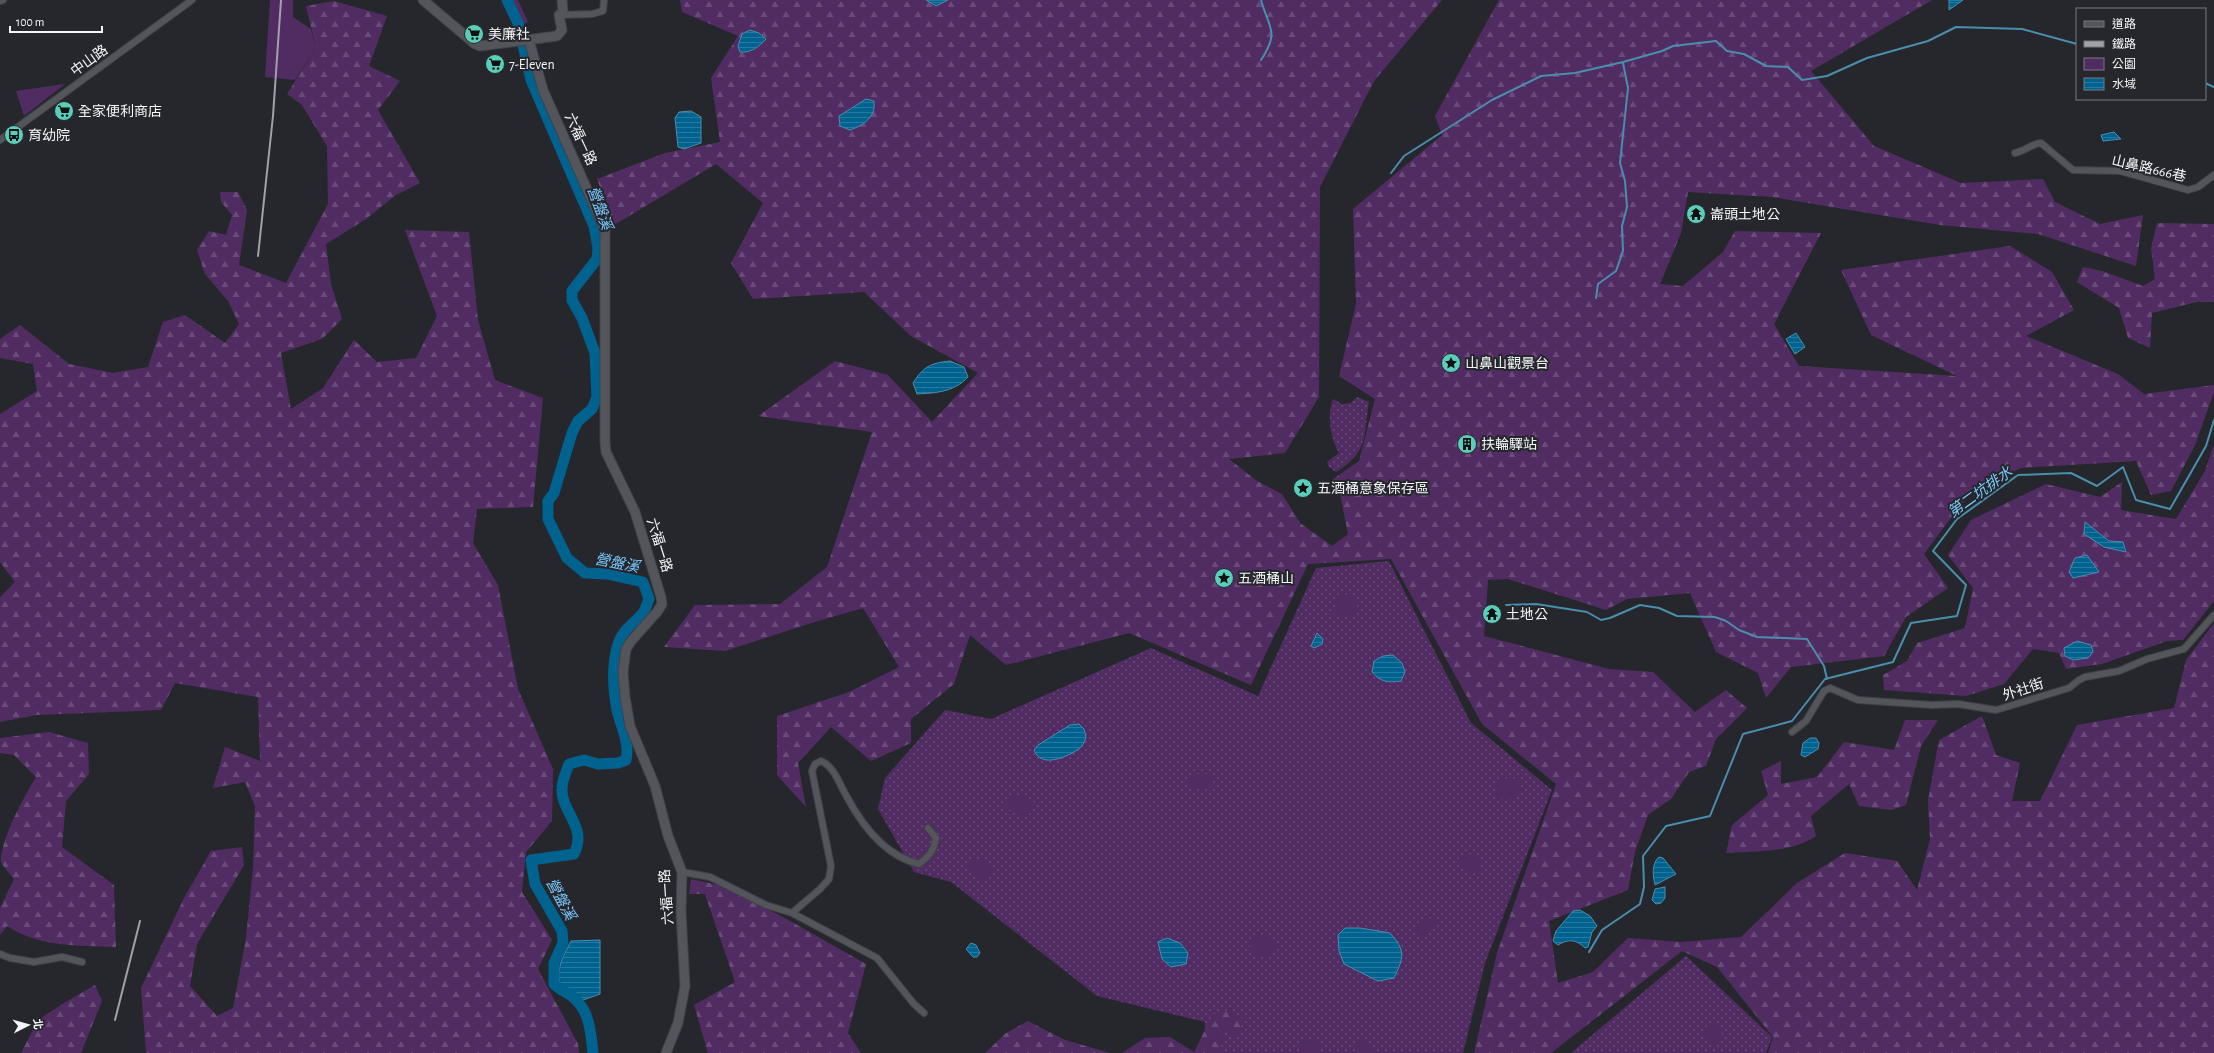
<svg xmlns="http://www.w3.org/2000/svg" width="2214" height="1053" font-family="'Alegreya Sans','Noto Sans TC',sans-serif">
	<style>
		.grass { fill: url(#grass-dots) }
		.forest { fill: url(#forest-firs) }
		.green { fill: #512c62 }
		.water { fill: url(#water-rules); stroke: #498eae }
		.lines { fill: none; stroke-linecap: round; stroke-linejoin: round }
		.stream { stroke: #498eae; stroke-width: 2 }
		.river { stroke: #00628e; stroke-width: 11 }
		.street-casing { stroke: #414247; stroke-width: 8 }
		.secondary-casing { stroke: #414247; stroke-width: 11 }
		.street { stroke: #53555b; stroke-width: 6 }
		.secondary { stroke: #53555b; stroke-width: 9 }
		.rail { stroke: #a1a2a7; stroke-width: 2 }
		.labels { text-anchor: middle; stroke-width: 4; stroke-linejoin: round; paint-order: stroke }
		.poi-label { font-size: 14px; fill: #f4f5f9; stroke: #26272d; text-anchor: start }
		.street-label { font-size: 14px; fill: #f4f5f9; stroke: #26272d }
		.water-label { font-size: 15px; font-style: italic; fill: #7acbff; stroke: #26272d }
	</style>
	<defs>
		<pattern id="grass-dots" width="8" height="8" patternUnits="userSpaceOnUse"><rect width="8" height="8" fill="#512c62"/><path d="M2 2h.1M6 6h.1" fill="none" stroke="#6b4b79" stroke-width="1.8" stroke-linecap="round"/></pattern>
		<pattern id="forest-firs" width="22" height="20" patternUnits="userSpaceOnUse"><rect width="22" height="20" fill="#512c62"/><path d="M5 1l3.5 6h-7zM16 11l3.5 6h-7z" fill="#6b4b79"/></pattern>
		<pattern id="water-rules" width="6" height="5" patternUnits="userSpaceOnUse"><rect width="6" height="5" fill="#00628e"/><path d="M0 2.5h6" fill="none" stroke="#26799f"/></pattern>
	</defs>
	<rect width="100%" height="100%" fill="#26272d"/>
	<!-- grass -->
	<path class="grass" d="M1357,397L1369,402C1363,438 1369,451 1336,472L1329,467L1327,462L1339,453C1330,437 1327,416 1333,399L1342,404L1351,403Z
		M1389,561L1471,723L1552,790L1485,963L1463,1053H1204L1205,1022L1097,996L951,882L914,872L878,809L885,778L945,710L991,719L1151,648L1258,696L1316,568Z
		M1686,956L1772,1037L1766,1053H1571Z"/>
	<!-- forest -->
	<path class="forest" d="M680,0H1442L1374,81L1320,187L1319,397L1285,453L1229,459L1257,481L1282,494L1300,523L1332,546L1348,534L1340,494L1332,480L1359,461L1375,399L1339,376L1356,304L1353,209L1442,135L1435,116L1499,0H1932L1811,71L1874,146L1961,183L2043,179L2055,202L2100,224L2143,215L2136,266L2038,234L1940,225L1772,197L1688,192L1681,233L1660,284L1683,286L1723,252L1735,231L1821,233L1774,324L1799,366L1957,376L1871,335L1841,270L2010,246L2052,272L2074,310L2026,336L2118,374L2144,394L2214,385V392L2195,445L2171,491L2151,495L2136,461L2021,468L1971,491L1924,554L1948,588L1906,617L1884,656L1791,667L1766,698L1758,673L1716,652L1690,593L1627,599L1606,610L1508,579L1488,580L1484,636L1609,669L1653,672L1695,712L1726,690L1747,708L1716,739L1706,766L1689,772L1671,799L1648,815L1635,852L1628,890L1549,921L1558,983L1593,972L1628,938L1681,942L1741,937L1797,883L1845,853L1897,861L1917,890L1930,839L1928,800L1939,740L1982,716L1996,755L2020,763L2012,801H2040L2077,725L2174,708L2186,660L2214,623V1053H1768L1773,1037L1717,967L1682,951L1551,1053H1474L1497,953L1556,784L1482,724L1391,559L1308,564L1251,685L1129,633L1006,665L970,635L954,684L911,719V743L871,761L831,727L798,763L806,807L777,775V716L849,692L899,667L863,608L808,624L725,651L664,647L695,605L780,604L827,567L872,432L758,416L835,361L888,375L932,422L978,373L911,336L864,292L753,299L731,263L763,203L716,164L614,225L597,179L665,153L720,142L711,78L738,36L682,12Z
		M334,1L387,16L369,66L400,81L378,110L420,183L396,195L366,219L326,244L331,284L342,319L322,339L281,353L291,409L323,388L354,340L377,362L416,358L437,316L405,230L469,232L478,320L495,380L543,398L533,507L477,509L473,543L498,585L518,689L553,769L552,821L526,852L522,892L552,940L538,969L578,1044L579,1053H146L141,988L184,898L211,851L242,847L244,865L197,944L190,986L217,1016L233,1008L246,938L253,868L255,806L245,782L213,788L225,747L260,761L258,697L175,683L161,710L37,715L0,722V597L15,582L0,562V414L37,391L33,364L0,358V339L20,325L69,364L113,373L148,367L163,322L185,315L225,343L239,324L228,301L205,274L197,250L209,231L226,235L232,215L221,202L220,192H238L247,210L239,265L286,283L328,204L327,146L302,105L287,94L316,48L306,6Z
		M2157,223L2214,224V302H2197L2152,313L2150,348L2128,338L2119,308L2077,282L2083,267L2102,271L2143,286L2155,279L2151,248Z
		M2214,444V601L2183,640L2167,641L2102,664L2066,669L2059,653L2033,649L2004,684L1966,696L1884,690L1883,675L1907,661L1917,643L1965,628L1973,588L1948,555L1971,520L2046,484L2100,497L2122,482L2121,510L2176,519L2205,471Z
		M1905,720H1938L1921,746L1906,805L1891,810L1859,806L1849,784L1811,816L1816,836C1791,853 1756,851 1726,853L1732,825L1768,795L1761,771L1781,761V784L1817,777L1844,742L1894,750Z
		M49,732L88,743L89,774L66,801L62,847L114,885L116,947C77,945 41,948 7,926L0,935V908L14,879C10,874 4,868 1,862C0,840 25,795 36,777L14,755L0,753V738Z
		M691,879L723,886L792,922L866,964L848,1033L861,1053H708L694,1005L735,982L705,894H689Z
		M95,985L102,1001L81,1053H21L38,1020L64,1003Z
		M1232,1011L1244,1019L1237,1038L1224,1031L1220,1053H1122L1145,1038L1170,1037L1194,1052L1213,1014Z
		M1028,1021L1065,1040L1110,1053H985L1006,1033Z"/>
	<!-- green -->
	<path class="green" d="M270,0H293V17L311,29L316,48L295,80L265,77Z
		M508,0H518L528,22L519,26Z
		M65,84L24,116L16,91Z
		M1351,594L1358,599V605L1353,614L1342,617L1334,615L1333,609L1341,595Z
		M1192,774H1207L1213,779V784L1207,789H1190L1187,781Z
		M1513,778L1521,783L1522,790L1515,798L1504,799L1497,796L1495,789L1503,779Z
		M1012,795L1031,799L1036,804L1031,813L1023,816L1008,809L1004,804Z
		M1461 864a10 10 0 1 1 20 0a10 10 0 1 1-20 0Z
		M981,859L991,868V874L984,879L976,877L968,870L971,860Z
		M1429,918L1435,920V925L1427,934L1421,937L1416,935L1418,928Z
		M1260,934L1271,937L1277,944L1272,956H1258L1250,948L1251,939Z
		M1717,1024L1722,1029V1038L1715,1044L1708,1043L1705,1034L1710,1027Z
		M1304,1038L1316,1041L1319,1046L1317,1053L1300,1052L1299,1043Z
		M1356,1040L1366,1041L1372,1047L1371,1053H1354Z"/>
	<!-- water -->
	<path class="water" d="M926,0H948L936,6Z
		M1949,0H1963L1949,10Z
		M750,30L759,33L766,39C759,47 751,53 740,52L738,46L742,34Z
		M866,99L874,101C876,117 864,125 850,130L840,126L839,116Z
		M691,111L701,117V143L684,149L678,147L675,118L679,112Z
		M2114,132L2121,139L2103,141L2101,135Z
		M1796,333L1805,347L1795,354L1786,339Z
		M950,361L964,367L968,377C954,392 936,393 917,394L913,383C924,366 931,363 950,361Z
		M2085,522L2109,541L2123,542L2126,552L2104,547L2084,534Z
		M2087,555L2099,572L2073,578L2069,572L2075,558Z
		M1317,633L1323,639L1322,644L1314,648L1311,646Z
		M2077,641L2091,645L2093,652L2088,658L2073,660L2065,656L2064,648Z
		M1393,655L1402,663L1405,672L1401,681C1389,683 1380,682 1372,672L1374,661L1383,656Z
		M1079,724L1084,729L1086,737C1085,741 1083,745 1080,748C1068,757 1041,769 1034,750L1038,745L1070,725Z
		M1810,738H1816L1819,743L1818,749L1805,757L1801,755L1803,743Z
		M1659,857L1663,858L1676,874L1655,885C1653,876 1651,864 1659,857Z
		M1665,887V898L1661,903L1656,904L1652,900L1655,889Z
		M1580,910L1590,916L1597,926L1592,932L1588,947L1585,948C1576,939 1568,939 1558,945L1553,941L1556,931L1573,911Z
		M1345,928H1360L1390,933C1406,951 1404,957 1394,978L1378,981L1344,964L1339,951L1338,935Z
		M1167,938L1180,943L1188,953L1186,964L1171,967L1162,959L1158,942Z
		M600,940V994L583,1000L560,985C556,967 563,957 571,941Z
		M971,943L976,945L980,953L977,957H973L966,949Z"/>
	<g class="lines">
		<!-- stream -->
		<path class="stream" d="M1261,60C1280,31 1269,29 1261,0
			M2205,83L2214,87
			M1391,173L1404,156L1492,100L1541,76L1575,73L1623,62L1662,51L1673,46L1716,41L1727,51L1744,54L1766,66L1788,67L1802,80L1827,76L1867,58L1928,41L1956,27L2022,29L2077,44
			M1596,298L1598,284L1616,271L1623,251L1622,226L1627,207L1625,181L1620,163L1628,88L1623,63
			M1506,605L1536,604L1587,612L1601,620L1610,618L1640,605L1659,608L1677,616L1715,617L1726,621L1739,630L1757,637L1807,639L1824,666L1827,679
			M1589,952L1602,930L1640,904L1644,887L1643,856L1666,826L1710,816L1743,734L1792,721L1825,679L1893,662L1911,623L1957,616L1966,585L1933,551L1957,519L2018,475L2071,473L2097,486L2123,467L2136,500L2170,509L2206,446L2214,420"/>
		<!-- river -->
		<path class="river" d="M507,0L518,23L531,80L594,226L598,248L597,259L572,291V300L582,318L595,353L597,397L592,409L578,421L572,433L554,493L548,501V519L567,558L585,573L607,574L643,582L649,599C647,603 646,609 643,613C635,623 622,630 618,644C612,664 613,689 617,710C621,727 630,743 626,760L618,763L598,764L584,760L569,764C566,772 562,780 562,789C561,812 588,827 574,854L531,860L535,884L562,931L563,943L554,963V984C561,991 569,993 575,999C590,1012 591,1035 593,1053"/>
		<!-- street casing -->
		<g class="street-casing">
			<path id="street" d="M0,1L3,0
				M560,15L592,14L603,11L604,0
				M0,140L192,0
				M2015,153C2025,151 2033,143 2041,143L2073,170L2120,171L2188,190L2198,187L2214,175
				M1792,732L1806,721L1824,691L1830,688L1858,700L1932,705L1958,704L1996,710L2069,688L2079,680L2085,677L2119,671L2147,659L2184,649L2214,615
				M682,872L710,877L766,905L792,913L820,889L829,879L831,866L812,771L815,764L821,761C835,767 839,784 847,797C863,827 885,856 919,864C929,856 934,851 936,838L928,828
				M792,913L877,958L914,1004L924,1013
				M0,954L10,958L34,962L62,957L82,962"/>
		</g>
		<!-- secondary casing -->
		<g class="secondary-casing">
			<path id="secondary" d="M423,0L475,44L480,46L557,36L562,30L559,15L563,12L562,0
				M529,40L543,90L605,230V443L606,452L635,512L661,597L662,604L657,612L632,640L626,649L623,672L625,697L630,726L655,786L668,836L682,872L681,912L685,986L678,1023L666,1053"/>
		</g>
		<!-- street -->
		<use href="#street" class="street"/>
		<!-- secondary -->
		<use href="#secondary" class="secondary"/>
		<!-- rail -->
		<path class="rail" d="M258,256L273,116L281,0
			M115,1020L140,921"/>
	</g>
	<!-- icons -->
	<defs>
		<g id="supermarket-disc" transform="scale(1)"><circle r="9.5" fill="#5bcebb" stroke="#26272d"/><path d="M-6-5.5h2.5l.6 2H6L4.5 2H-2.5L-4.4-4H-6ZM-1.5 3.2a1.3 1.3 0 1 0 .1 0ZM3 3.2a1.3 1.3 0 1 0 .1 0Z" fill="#111"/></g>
		<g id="bus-disc" transform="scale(1)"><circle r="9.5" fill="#5bcebb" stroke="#26272d"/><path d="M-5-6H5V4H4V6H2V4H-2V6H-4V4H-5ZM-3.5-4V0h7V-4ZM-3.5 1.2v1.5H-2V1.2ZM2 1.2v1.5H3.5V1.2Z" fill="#111"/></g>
		<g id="temple-disc" transform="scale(1)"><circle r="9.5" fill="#5bcebb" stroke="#26272d"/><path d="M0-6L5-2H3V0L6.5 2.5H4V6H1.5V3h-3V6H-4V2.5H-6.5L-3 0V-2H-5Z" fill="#111"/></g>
		<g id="sight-disc" transform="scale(1)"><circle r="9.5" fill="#5bcebb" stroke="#26272d"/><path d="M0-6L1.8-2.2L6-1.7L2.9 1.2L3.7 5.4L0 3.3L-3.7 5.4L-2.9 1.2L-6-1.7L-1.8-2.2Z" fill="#111"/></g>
		<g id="building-disc" transform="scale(1)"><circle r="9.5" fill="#5bcebb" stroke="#26272d"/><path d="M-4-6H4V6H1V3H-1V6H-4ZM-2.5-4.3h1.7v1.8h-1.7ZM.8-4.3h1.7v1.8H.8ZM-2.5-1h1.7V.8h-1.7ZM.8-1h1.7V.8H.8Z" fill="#111"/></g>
	</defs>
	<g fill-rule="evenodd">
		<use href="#supermarket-disc" x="474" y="34"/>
		<use href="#supermarket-disc" x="495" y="64"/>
		<use href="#supermarket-disc" x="64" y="111"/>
		<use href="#bus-disc" x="14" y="135"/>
		<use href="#temple-disc" x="1696" y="214"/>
		<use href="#sight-disc" x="1451" y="363"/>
		<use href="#building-disc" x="1467" y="444"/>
		<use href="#sight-disc" x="1303" y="488"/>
		<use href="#sight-disc" x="1224" y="578"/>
		<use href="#temple-disc" x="1492" y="614"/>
	</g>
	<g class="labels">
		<!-- poi labels -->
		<g class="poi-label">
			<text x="488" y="39">美廉社</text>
			<text x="509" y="69">7-Eleven</text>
			<text x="78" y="116">全家便利商店</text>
			<text x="28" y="140">育幼院</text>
			<text x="1710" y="219">崙頭土地公</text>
			<text x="1465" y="368">山鼻山觀景台</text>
			<text x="1481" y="449">扶輪驛站</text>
			<text x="1317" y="493">五酒桶意象保存區</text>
			<text x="1238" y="583">五酒桶山</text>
			<text x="1506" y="619">土地公</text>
		</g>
		<!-- street labels -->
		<g class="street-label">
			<text transform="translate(89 60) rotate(-36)" y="5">中山路</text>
			<text transform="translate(581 139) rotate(65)" y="5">六福一路</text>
			<text transform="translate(2149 168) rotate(13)" y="5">山鼻路666巷</text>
			<text transform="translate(660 545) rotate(73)" y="5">六福一路</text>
			<text transform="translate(2023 689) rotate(-18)" y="5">外社街</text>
			<text transform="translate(666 897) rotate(-94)" y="5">六福一路</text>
		</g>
		<!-- water labels -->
		<g class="water-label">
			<text transform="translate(600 208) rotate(70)" y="5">營盤溪</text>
			<text transform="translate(1980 492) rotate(-36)" y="5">第二坑排水</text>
			<text transform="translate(617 563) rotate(11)" y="5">營盤溪</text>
			<text transform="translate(561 899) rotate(62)" y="5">營盤溪</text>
		</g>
	</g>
	<!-- legend -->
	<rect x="2076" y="8" width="130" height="92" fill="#26272d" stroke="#78797f"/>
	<rect x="2084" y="21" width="20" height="6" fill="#53555b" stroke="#78797f"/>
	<text x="2112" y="28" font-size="12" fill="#f4f5f9">道路</text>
	<rect x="2084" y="41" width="20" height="6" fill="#a1a2a7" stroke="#78797f"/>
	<text x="2112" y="48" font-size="12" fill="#f4f5f9">鐵路</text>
	<rect x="2084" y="58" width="20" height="12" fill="#512c62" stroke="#78797f"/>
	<text x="2112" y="68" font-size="12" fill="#f4f5f9">公園</text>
	<rect x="2084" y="78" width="20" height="12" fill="url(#water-rules)" stroke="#78797f"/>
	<text x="2112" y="88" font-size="12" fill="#f4f5f9">水域</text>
	<!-- north arrow -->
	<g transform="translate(28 1025) rotate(84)" stroke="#26272d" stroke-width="3" paint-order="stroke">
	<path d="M0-3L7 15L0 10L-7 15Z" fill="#f4f5f9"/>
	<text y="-6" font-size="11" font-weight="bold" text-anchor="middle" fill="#f4f5f9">北</text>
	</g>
	<!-- scale -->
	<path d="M10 26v6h92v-6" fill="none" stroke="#f4f5f9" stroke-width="2"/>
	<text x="16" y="26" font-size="12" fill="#f4f5f9" stroke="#26272d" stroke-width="3" paint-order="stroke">100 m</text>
</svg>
